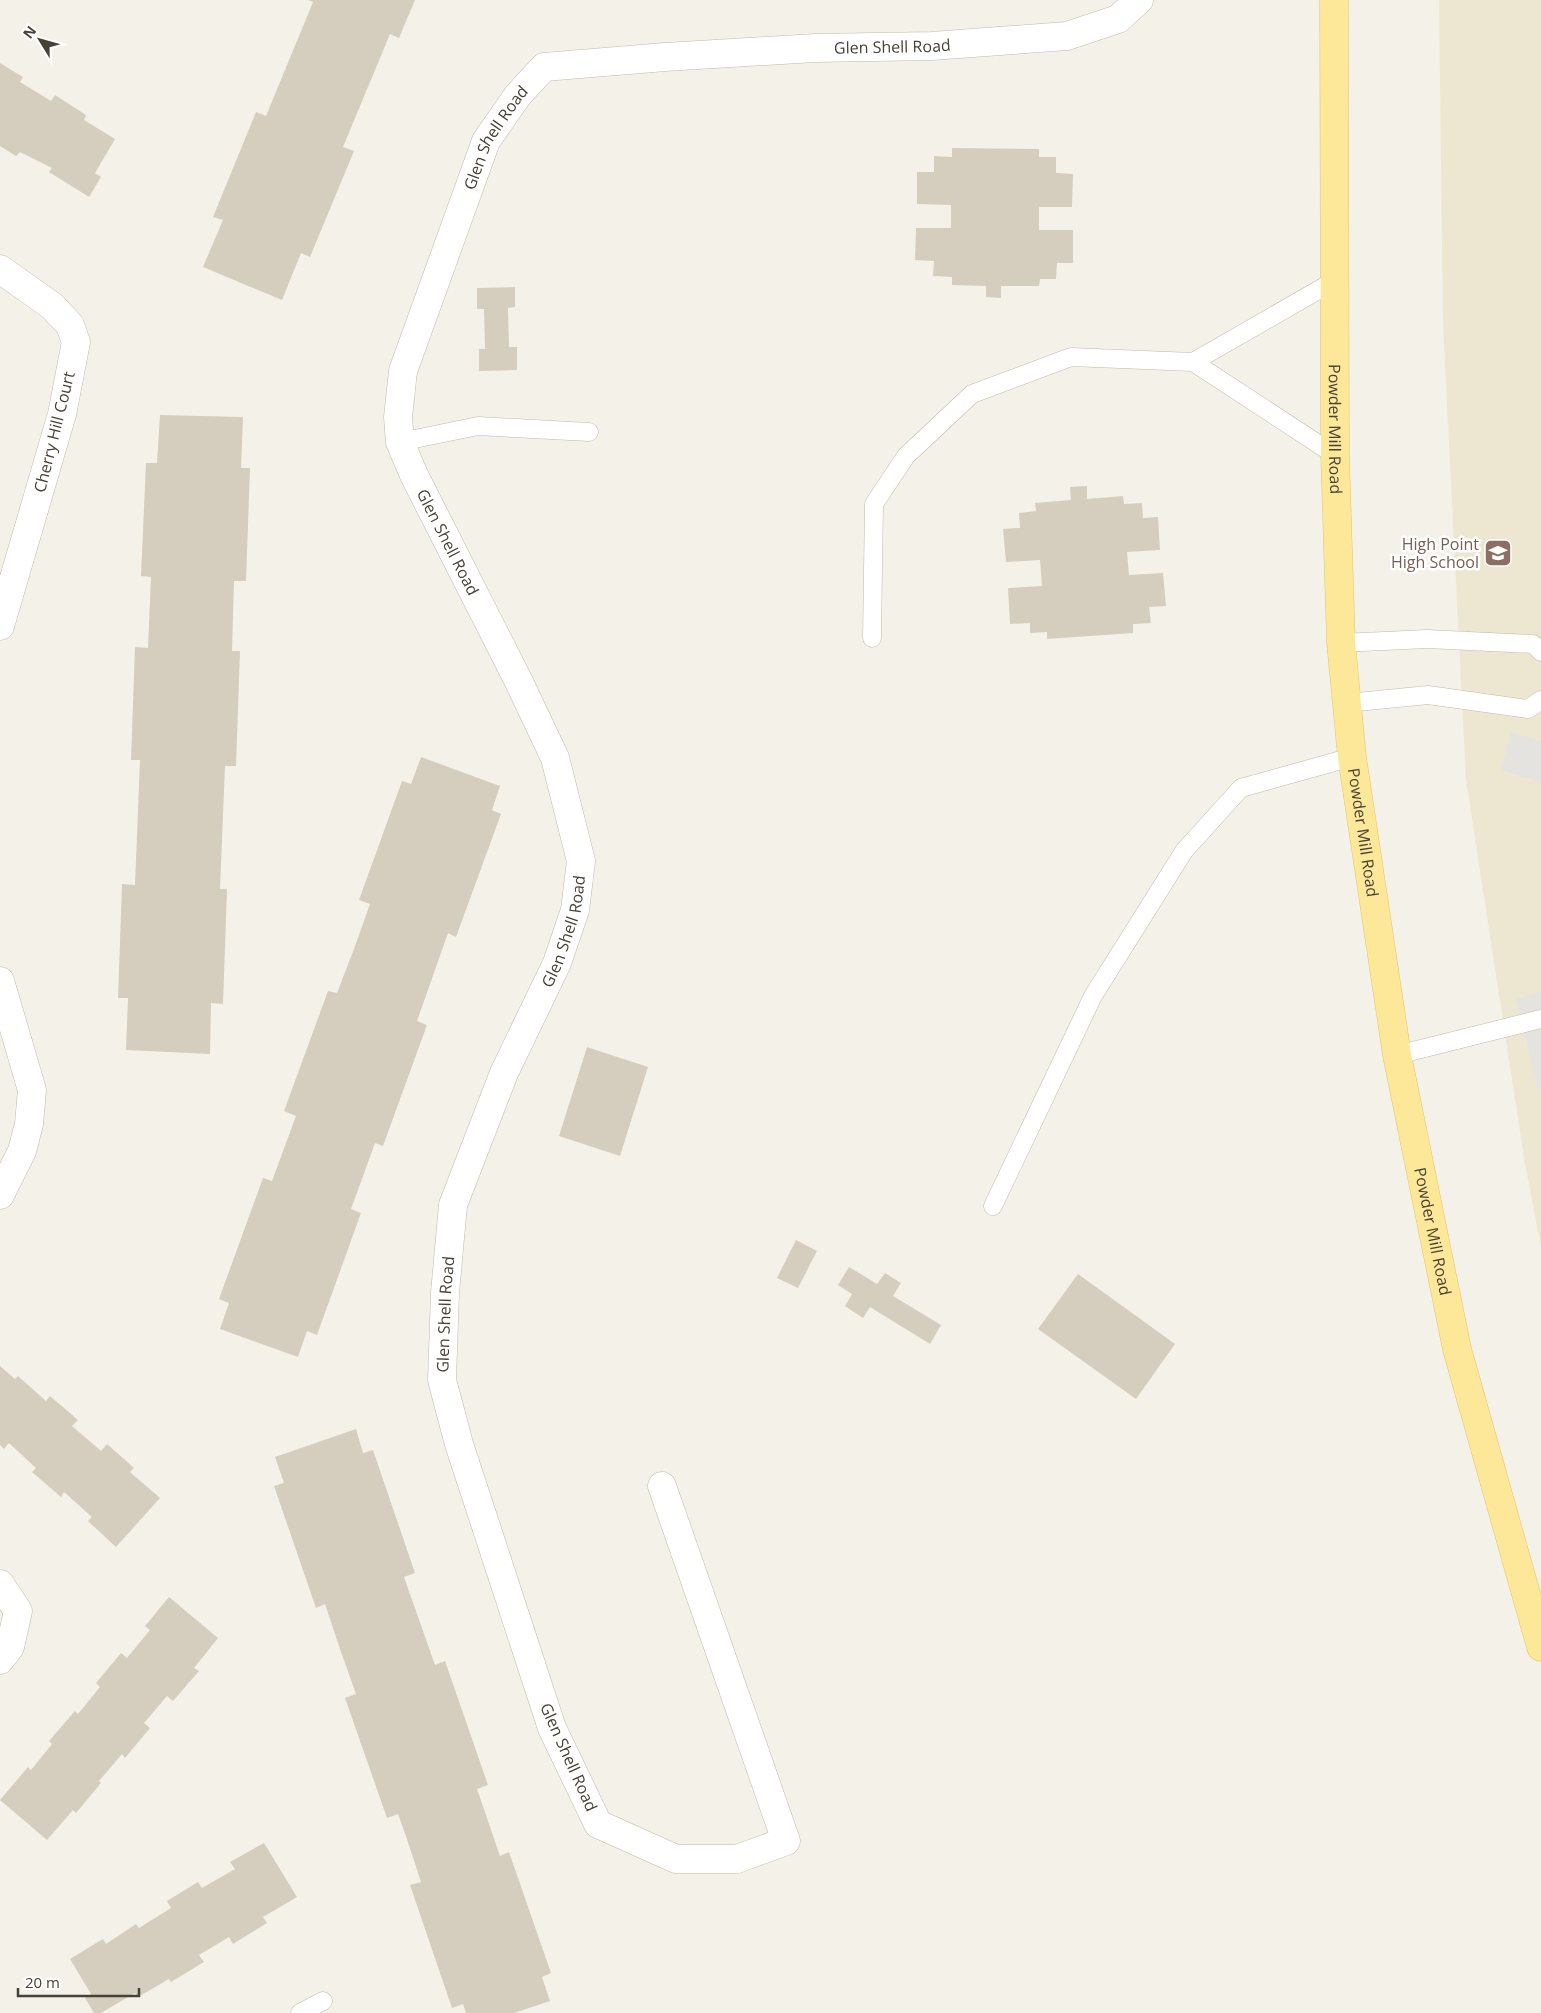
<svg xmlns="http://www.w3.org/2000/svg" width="1541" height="2013" font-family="'Open Sans',sans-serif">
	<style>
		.education { fill: #ede7d2 }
		.parking { fill: #e5e3e0 }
		.building { fill: #d5cebe }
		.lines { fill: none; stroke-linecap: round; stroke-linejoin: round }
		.lane-casing { stroke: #bfbaab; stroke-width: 19 }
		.street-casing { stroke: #bfbaab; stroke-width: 29 }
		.primary-casing { stroke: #e3c667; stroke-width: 29 }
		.lane { stroke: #fff; stroke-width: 18 }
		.street { stroke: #fff; stroke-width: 28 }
		.primary { stroke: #fde798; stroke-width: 28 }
		.labels { text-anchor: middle; stroke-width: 5; stroke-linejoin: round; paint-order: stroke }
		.street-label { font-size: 16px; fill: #474237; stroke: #fff }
		.education-label { font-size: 16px; fill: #785e54; stroke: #fff; text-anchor: end }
	</style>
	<rect width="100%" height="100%" fill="#f4f1e8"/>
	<!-- education -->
	<path class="education" d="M1439,0H1541V1247L1525,1164L1466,780L1443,325Z"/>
	<!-- parking -->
	<path class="parking" d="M1510,732L1541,741V782L1501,770L1510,738Z
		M1541,992V1088L1538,1089L1516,999Z"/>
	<!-- building -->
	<path class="building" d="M308,0H415L399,38L390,34L343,147L354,151L310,257L301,253L282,300L203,267L223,220L213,217L256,112L266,116L313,2Z
		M0,63L23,77L20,82L51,101L55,95L86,115L84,120L115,139L95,173L101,177L89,197L49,172L52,168L20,152L16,156L0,146Z
		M952,148L1039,149V157H1056V173L1073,174L1072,207H1039V230H1073V263H1057L1056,279H1040L1039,286H1001V298L986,297V286L952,285V277L933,276L934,261L915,260L916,228H951V205L917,204V172H934V156L952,157Z
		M515,287V307L508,308L509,347H517V370L479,371V349H485L484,309H477V288Z
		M160,415L243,417L241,468H250L246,581H234L232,651H240L236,766H225L220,889H227L223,1004L211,1003L210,1054L126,1050L128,998H118L122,884L135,885L140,760H131L135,647L148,648L151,577L141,576L146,463H157Z
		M1087,486V499L1123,496L1124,504L1142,503L1143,518L1158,517L1160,550L1127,552L1129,575L1163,573L1166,606L1149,607L1151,623L1133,624V633L1047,639V632L1030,633V623L1010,624L1008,588L1042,586L1040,560L1006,562L1003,529L1020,528L1019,513L1036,511L1035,503L1071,500L1070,487Z
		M421,757L500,786L492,810L501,814L456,937L448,933L417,1021L427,1025L383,1146L375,1143L351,1209L361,1213L317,1335L307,1331L298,1357L220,1329L229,1303L219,1299L263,1178L272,1181L296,1116L284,1111L328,991L337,993L354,949L370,904L359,900L402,781L411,784Z
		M587,1047L648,1067L620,1156L559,1136Z
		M796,1240L817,1251L798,1288L777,1278Z
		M849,1267L877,1284L885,1273L901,1283L893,1296L941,1325L930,1344L870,1307L863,1318L845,1306L852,1294L838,1285Z
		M1078,1274L1175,1344L1136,1399L1038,1329Z
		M0,1366L15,1379L18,1376L46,1401L50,1396L78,1420L72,1426L101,1451L107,1444L134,1468L130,1472L160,1498L116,1547L88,1521L92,1517L64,1492L61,1497L32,1472L36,1468L9,1443L4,1449L0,1445Z
		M356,1429L363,1453L373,1450L415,1573L404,1577L435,1665L445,1661L488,1785L477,1789L500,1856L509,1852L551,1973L542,1977L550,2001L514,2013H466L463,2004L452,2008L410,1885L421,1882L407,1839L398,1814L387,1818L345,1698L356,1694L340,1649L325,1604L316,1608L274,1486L284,1483L275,1457Z
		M169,1597L218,1638L194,1668L199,1671L173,1701L167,1696L144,1723L150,1728L125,1758L122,1754L99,1781L101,1783L76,1813L73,1810L47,1840L0,1800L28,1767L31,1770L52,1744L49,1741L75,1711L78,1714L100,1687L96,1683L121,1653L127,1658L150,1630L145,1626Z
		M264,1843L297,1897L263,1917L267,1923L233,1944L229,1937L199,1955L204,1962L171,1982L169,1979L138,1997L135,1993L101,2013H94L85,1998L91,1994L70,1959L103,1939L106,1944L136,1924L139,1928L171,1908L167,1901L198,1882L202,1888L235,1869L230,1862Z"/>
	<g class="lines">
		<!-- lane casing -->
		<g class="lane-casing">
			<path id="lane" d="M1193,362L1334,281
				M400,442L478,426L589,432
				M872,638L874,504L906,456L972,394L1071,357L1193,362L1335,455
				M1341,643L1427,639L1533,644L1541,652
				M1347,703L1428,695L1528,709L1541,700
				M1397,1055L1541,1019
				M993,1206L1093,996L1184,851L1241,788L1352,757
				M300,2013L323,2001"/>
		</g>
		<!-- street casing -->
		<g class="street-casing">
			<g id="street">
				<path d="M0,269L52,306L70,325L76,342L62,414L0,626"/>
				<path d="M0,981L32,1090L29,1124L22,1151L0,1195"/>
				<path id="s1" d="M662,1486L786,1841L737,1859H676L598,1824L552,1728L459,1444L442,1380L445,1293L453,1205L504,1073L557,963L575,910L581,861L555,758L519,682L414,475L400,442L398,417L403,371L486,141L518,95L544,67L665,57L815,48L932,46L1067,36L1118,19L1139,0"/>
				<path d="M0,1584L18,1611L10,1647L0,1660"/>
			</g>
		</g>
		<!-- primary casing -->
		<g class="primary-casing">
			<g id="primary">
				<path id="s2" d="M1334,0L1335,455L1341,643L1352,757L1397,1055L1457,1349L1541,1647"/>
			</g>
		</g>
		<!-- lane -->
		<use href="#lane" class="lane"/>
		<!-- street -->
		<use href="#street" class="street"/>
		<!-- primary -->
		<use href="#primary" class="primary"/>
	</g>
	<!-- icons -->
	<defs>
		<g id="school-square" transform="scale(1.4375)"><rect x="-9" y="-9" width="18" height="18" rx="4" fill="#8d6e63" stroke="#fff"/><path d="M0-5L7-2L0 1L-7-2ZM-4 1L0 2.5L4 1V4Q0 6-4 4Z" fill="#fff"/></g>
	</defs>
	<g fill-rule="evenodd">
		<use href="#school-square" x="1498" y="553"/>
	</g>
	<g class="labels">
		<!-- street labels -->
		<g class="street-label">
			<text dy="6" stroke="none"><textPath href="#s1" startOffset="2808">Glen Shell Road</textPath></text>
			<text dy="6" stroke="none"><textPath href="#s1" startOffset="2372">Glen Shell Road</textPath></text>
			<text dy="6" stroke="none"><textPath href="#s2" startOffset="429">Powder Mill Road</textPath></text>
			<text transform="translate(54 432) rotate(-76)" y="6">Cherry Hill Court</text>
			<text transform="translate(448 542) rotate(63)" y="6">Glen Shell Road</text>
			<text dy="6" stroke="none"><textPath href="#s2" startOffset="834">Powder Mill Road</textPath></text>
			<text dy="6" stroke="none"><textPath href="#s1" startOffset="1518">Glen Shell Road</textPath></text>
			<text dy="6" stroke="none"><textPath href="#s2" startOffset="1239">Powder Mill Road</textPath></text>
			<text dy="6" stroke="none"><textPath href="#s1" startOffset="1112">Glen Shell Road</textPath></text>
			<text transform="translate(569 1757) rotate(66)" y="6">Glen Shell Road</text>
		</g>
		<!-- education labels -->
		<g class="education-label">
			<text x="1479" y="550">High Point<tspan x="1479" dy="18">High School</tspan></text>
		</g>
	</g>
	<!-- north arrow -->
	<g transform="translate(40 40) rotate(307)" stroke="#ffffff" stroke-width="4" paint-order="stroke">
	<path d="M0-4L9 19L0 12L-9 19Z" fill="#474237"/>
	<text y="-8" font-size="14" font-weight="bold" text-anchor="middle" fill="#474237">N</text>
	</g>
	<!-- scale -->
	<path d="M18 1988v8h121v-8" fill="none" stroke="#474237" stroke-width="2.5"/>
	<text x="25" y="1988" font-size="15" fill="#474237" stroke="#ffffff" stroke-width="4" paint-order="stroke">20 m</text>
</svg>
